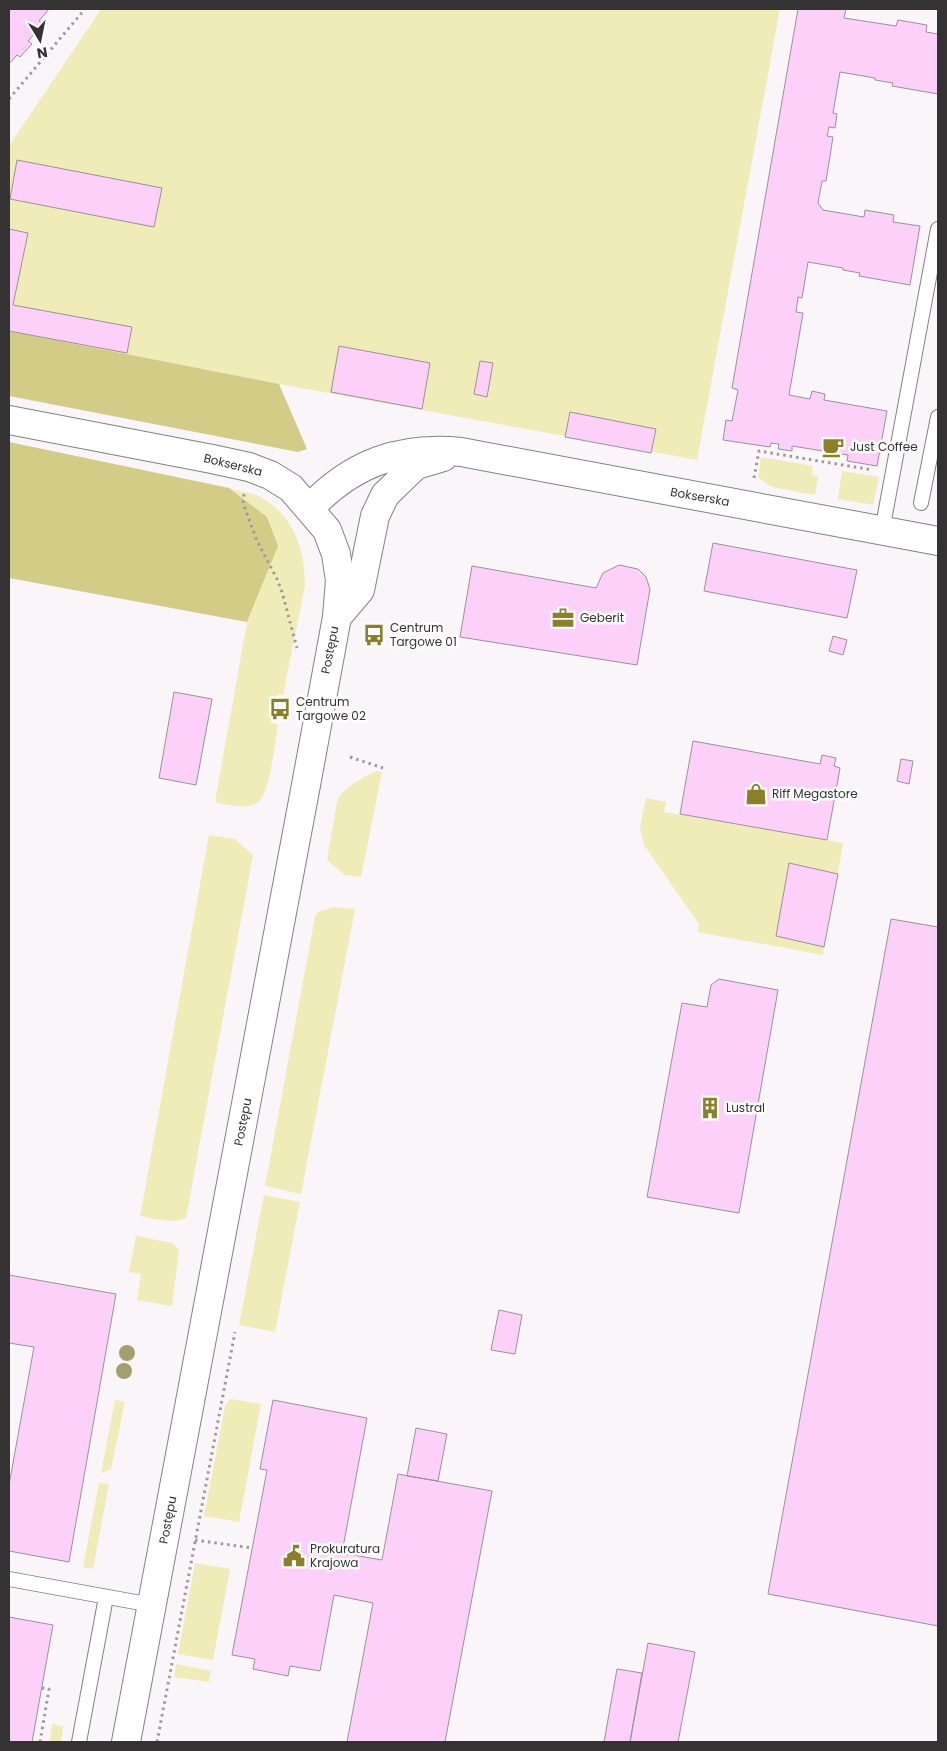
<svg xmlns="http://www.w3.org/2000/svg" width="947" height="1751" font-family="Poppins,sans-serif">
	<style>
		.green { fill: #f0ecb8 }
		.forest { fill: #d2cc86 }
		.building { fill: #fcd0f9; stroke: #989397 }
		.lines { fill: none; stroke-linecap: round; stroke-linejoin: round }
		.service-casing { stroke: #858185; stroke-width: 16 }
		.minor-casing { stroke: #858185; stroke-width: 30 }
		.tertiary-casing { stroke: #858185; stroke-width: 30 }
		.path { stroke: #9e9a9d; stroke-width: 3; stroke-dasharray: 2.5 4; stroke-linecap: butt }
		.service { stroke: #fff; stroke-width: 14 }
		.minor { stroke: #fff; stroke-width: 28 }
		.tertiary { stroke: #fff; stroke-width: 28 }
		.tree { fill: #a59f70 }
		.labels { text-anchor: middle; stroke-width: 5; stroke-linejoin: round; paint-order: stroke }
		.poi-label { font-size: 12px; fill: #343233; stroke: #fff; text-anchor: start }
		.street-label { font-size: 12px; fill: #343233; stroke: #fff }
	</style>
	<rect width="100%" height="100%" fill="#f9f5f9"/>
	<!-- green -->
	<path class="green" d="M101,9H780L697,460L279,384L9,331V146Z
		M761,457L813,466L812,475L818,476L815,495L772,487L758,478Z
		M842,471L879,477L873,505L838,499Z
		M229,488C237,491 247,492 256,495C293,512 305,549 305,586L283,695H277L272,723L278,724C275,740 270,796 257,803C244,810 229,805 215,802L247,622L277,546L267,517Z
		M376,771L382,772L361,877L345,875L327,860L337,802C342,787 363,778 376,771Z
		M646,798L666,802L664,812L843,843L838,874L789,864L776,936L824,947L823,955L697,932L699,924L644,845L640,827Z
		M209,835L235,839L253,855L186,1218C171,1224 156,1219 140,1216Z
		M333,907L355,909L301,1194L265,1186L315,917L318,912Z
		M264,1195L300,1202L275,1332L239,1325Z
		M136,1236L173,1243L179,1251L172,1306L137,1300L141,1274L129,1272Z
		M232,1399L261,1404L239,1522L204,1516L225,1406L229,1400Z
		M115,1400L125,1402L111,1469L101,1473Z
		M99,1483L109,1484L93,1569L83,1567Z
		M195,1563L230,1569L213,1660L178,1654Z
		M176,1664L211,1671L209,1682L174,1677Z
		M52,1724L63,1726L61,1742H50Z"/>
	<!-- forest -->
	<path class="forest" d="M9,331L279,384L307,449L298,452L9,396Z
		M9,442L229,488L267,517L278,546L247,622L9,578Z"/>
	<!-- building -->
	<path class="building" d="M9,9H49L39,21L43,24L28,41L32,44L20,57L17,55L9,64Z
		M798,9H846L844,18L896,26L898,20L927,25L926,32L938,34V94L892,86L893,83L875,80V78L840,72L833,113L837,114L835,128L829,127L827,136L833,137L826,181H822L818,203L823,210L864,217L865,210L894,215L893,222L920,226L910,285L859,276L860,273L843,270V268L808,262L802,298L798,297L796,312L803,313L789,395L810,399L812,391L825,394L824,400L887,411L877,466L847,461L848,455L792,446V451L778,449L779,444L771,443L770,447L723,440L726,420L732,421L738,390L732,388Z
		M17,160L162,188L154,227L10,199Z
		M9,229L28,233L13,305L132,327L127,353L9,331Z
		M339,346L430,363L422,409L331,392Z
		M480,361L493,363L487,397L474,394Z
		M570,412L656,429L651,453L565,437Z
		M713,543L857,570L847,618L704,591Z
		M619,565L638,569L646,577L650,589L637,665L460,637L472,566L596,588L603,573Z
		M833,636L847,640L843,655L829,651Z
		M174,692L212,699L196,785L159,778Z
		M693,741L820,764L822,755L836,758L834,766L840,768L827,840L680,814Z
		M901,759L913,761L909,784L897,781Z
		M789,863L838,874L824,947L776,936Z
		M891,919L938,927V1626L768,1594Z
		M719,979L778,990L739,1213L647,1197L682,1003L707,1007L711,985Z
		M9,1275L116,1294L69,1562L9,1551V1485L34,1347L9,1343Z
		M499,1310L522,1315L515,1354L491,1350Z
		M273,1400L367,1418L342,1553L382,1560L398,1474L492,1491L445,1742H347L373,1603L334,1595L320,1671L290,1666L288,1676L253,1669L255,1659L232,1655L267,1470L260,1469Z
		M416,1428L447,1434L438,1481L407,1476Z
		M9,1617L53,1625L32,1742H9Z
		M648,1643L695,1652L678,1742H630Z
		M617,1669L642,1673L630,1742H604Z"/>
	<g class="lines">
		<!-- service casing -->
		<g class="service-casing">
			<path id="service" d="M921,503L938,417
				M882,531L938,229
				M9,1579L152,1605
				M79,1742L106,1597"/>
		</g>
		<!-- minor casing -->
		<g class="minor-casing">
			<path id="minor" d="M310,508C352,463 400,446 461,452L938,541
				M337,617L360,590L375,516L385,495L416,465L443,457"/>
		</g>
		<!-- tertiary casing -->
		<g class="tertiary-casing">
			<path id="tertiary" d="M9,420L212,459L249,467L270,475L291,488L327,530L336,554L340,580L337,617L306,785L126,1742"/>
		</g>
		<!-- path -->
		<path class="path" d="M9,99L85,9
			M754,478L759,451L873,470
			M244,494L243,503L257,541L277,579L282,592L297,648
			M350,757L383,768
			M195,1540L252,1548
			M40,1742L49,1689L42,1688
			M157,1742L235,1332"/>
		<!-- service -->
		<use href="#service" class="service"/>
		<!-- minor -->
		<use href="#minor" class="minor"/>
		<!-- tertiary -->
		<use href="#tertiary" class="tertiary"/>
	</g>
	<!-- trees -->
	<g class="tree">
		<circle cx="127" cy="1353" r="8"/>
		<circle cx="124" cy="1371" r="8"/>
	</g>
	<!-- icons -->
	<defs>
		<g id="cafe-bare" transform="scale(1.725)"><path d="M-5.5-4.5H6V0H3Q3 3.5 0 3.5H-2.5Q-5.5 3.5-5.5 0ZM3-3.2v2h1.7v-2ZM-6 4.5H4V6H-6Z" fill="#898027" stroke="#fff" stroke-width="2.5" paint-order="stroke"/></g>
		<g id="office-bare" transform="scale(1.725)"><path d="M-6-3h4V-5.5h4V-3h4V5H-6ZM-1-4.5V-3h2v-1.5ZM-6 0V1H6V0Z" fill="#898027" stroke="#fff" stroke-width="2.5" paint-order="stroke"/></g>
		<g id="bus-bare" transform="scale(1.725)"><path d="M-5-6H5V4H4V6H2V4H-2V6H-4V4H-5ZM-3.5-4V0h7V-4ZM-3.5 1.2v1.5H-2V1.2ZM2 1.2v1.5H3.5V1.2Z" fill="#898027" stroke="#fff" stroke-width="2.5" paint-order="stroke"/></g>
		<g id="shop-bare" transform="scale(1.725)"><path d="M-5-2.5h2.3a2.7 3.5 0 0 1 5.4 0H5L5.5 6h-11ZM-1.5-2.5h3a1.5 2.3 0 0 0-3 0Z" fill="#898027" stroke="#fff" stroke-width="2.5" paint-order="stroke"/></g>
		<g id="building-bare" transform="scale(1.725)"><path d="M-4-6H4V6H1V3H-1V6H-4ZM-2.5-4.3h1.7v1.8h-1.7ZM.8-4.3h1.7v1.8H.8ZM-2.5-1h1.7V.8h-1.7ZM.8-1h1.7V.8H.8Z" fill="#898027" stroke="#fff" stroke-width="2.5" paint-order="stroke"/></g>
		<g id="civic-bare" transform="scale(1.725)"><path d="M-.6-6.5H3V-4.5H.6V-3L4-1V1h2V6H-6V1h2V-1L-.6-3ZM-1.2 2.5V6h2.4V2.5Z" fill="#898027" stroke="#fff" stroke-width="2.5" paint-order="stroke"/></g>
	</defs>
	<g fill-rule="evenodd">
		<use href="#cafe-bare" x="833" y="447"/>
		<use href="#office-bare" x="563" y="618"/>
		<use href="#bus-bare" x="374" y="635"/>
		<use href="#bus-bare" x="280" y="709"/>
		<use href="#shop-bare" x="756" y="794"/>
		<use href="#building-bare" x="710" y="1108"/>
		<use href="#civic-bare" x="294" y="1556"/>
	</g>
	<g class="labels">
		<!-- poi labels -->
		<g class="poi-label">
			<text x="850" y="451">Just Coffee</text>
			<text x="580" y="622">Geberit</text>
			<text x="390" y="632">Centrum<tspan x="390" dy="14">Targowe 01</tspan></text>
			<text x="296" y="706">Centrum<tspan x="296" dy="14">Targowe 02</tspan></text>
			<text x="772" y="798">Riff Megastore</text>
			<text x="726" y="1112">Lustral</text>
			<text x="310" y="1553">Prokuratura<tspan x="310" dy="14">Krajowa</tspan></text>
		</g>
		<!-- street labels -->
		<g class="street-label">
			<text transform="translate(233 465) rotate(14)" y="4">Bokserska</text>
			<text transform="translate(700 497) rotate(10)" y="4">Bokserska</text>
			<text transform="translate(330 650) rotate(-79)" y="4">Postępu</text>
			<text transform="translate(243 1122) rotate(-79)" y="4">Postępu</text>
			<text transform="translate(168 1520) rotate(-79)" y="4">Postępu</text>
		</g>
	</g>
	<!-- border -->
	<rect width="947" height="1751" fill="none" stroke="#343233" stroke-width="20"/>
	<!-- north arrow -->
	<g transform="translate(40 40) rotate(170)" stroke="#ffffff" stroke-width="4" paint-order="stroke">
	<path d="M0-4L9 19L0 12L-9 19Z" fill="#343233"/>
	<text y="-8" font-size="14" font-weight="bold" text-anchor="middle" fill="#343233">N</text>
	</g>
</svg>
